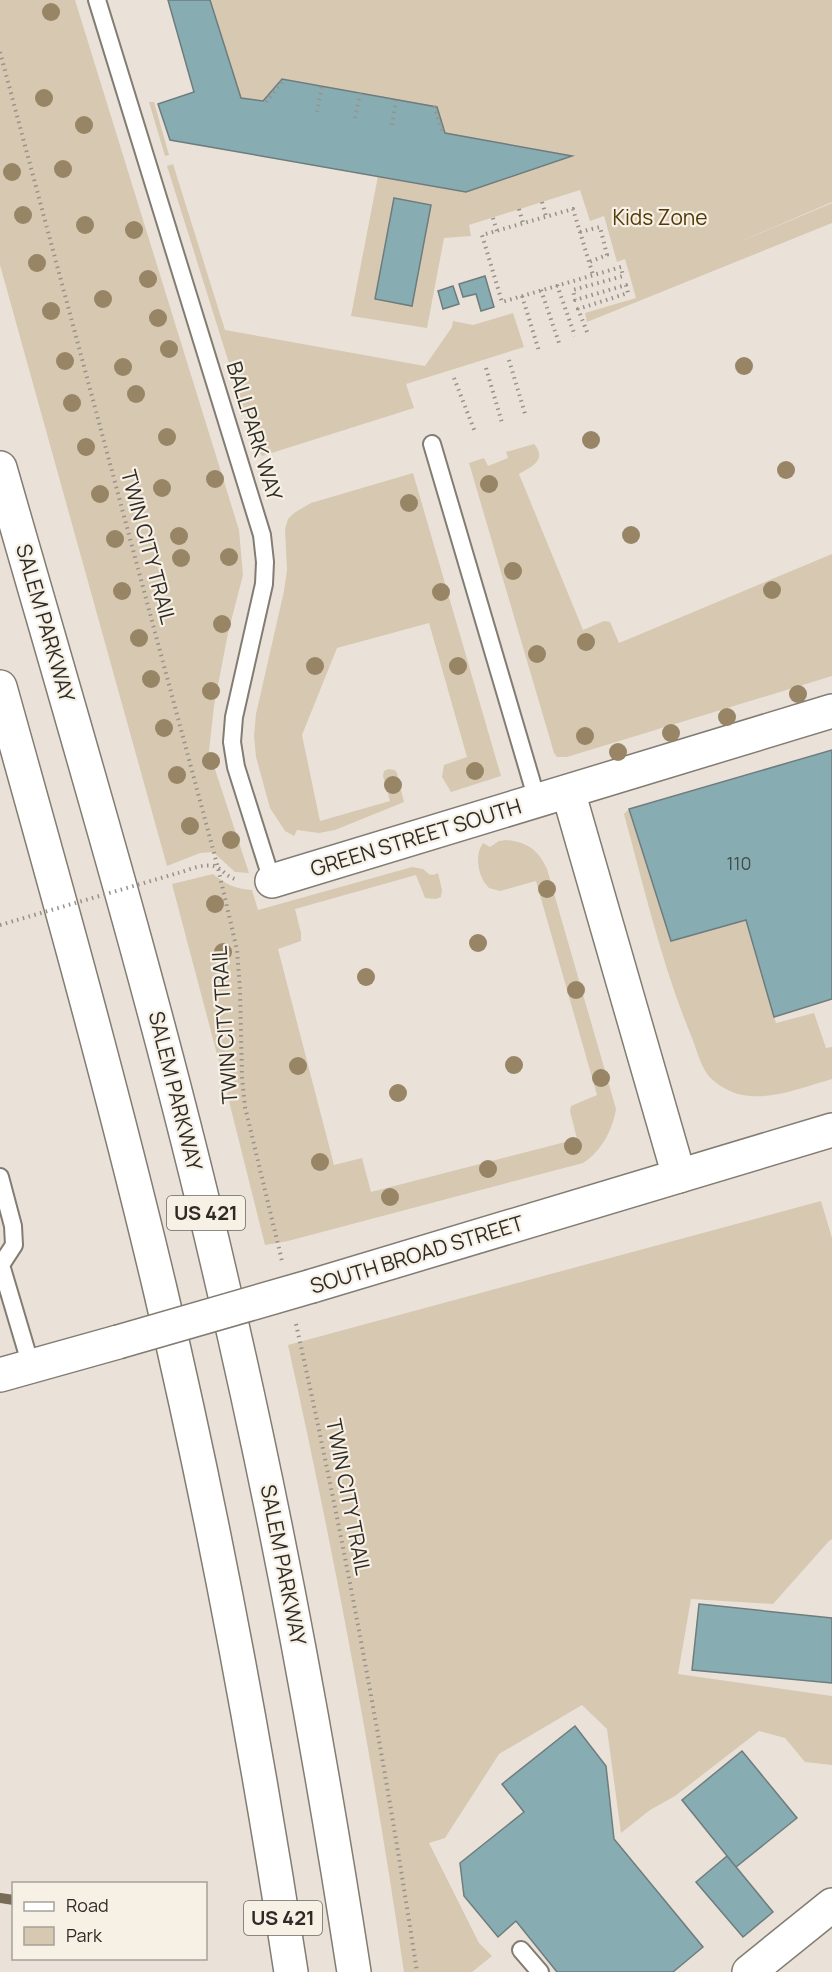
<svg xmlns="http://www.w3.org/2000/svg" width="832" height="1972" font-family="Manrope,sans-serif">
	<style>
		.green { fill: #d7c8b1 }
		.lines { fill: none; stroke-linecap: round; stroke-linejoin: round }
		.stream { stroke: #776a57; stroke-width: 10 }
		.building { fill: #87adb2; stroke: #6e7c7e; stroke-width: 1.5 }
		.lane-casing { stroke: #827c72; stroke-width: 20 }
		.street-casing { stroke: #827c72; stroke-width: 36 }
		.secondary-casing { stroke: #827c72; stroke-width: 36 }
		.highway-casing { stroke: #827c72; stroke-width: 36 }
		.path { stroke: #98928b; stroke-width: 4; stroke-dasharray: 1.5 4.5; stroke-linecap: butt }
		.lane { stroke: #fff; stroke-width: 16 }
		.street { stroke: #fff; stroke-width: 33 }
		.secondary { stroke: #fff; stroke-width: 33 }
		.highway { stroke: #fff; stroke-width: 33 }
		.secondary-bridge-casing { stroke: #827c72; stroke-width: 36; stroke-linecap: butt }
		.path-bridge { stroke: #98928b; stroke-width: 4; stroke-dasharray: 1.5 4.5; stroke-linecap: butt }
		.secondary-bridge { stroke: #fff; stroke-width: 33 }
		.tree { fill: #988566 }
		.labels { text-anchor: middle; stroke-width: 4.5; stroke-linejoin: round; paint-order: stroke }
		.number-label { font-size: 18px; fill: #444c4a }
		.shield { fill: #f7f0e5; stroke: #6a6660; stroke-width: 1.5 }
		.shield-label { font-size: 20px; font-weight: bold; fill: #2e2b27 }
		.park-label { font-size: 21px; fill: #543908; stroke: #f7f0e5 }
		.street-label { font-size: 21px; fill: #2e2b27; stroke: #f7f0e5 }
	</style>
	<rect width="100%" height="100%" fill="#eae2d8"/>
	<!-- green -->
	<path class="green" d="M0,0H75L239,530L243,575L228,633L214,706L209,751L249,873L235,872L213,852L200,853L167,866L0,265Z
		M168,0H832V202L737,243L832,203V223L587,322L585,313L636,298L625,259L617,262L604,216L590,221L580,190L469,225L471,236L444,238L427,328L351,316L378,176L210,147Z
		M149,102H154L169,155L165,156Z
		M173,164L225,330L425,366L452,327L453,321L473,325L513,313L524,347L406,384L414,408L262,456L255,446L167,166Z
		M534,444C548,460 531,467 519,474L583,630L604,621L610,622L619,643L832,554V676L567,757H557L554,753L469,463L484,458L488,466L508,458L506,452Z
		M413,473L501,776L451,792L442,777L444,765L467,757L429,623L337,648L302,735L320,821L390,801L383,776L384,771L388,769L395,770L397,773L404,802L335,830L319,833L297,830L294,836L285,831L270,808L256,757L254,736L256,714L284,591L287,570L285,529L288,519L294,513L311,503Z
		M629,809L671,941L746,920L776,1023L814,1013L826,1048L832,1047V1079C803,1087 769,1102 738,1094C728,1091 714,1083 708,1075C700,1065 695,1044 690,1033C661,962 644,887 624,814Z
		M506,840C526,841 539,850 547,869L616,1109C613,1129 601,1152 583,1163L288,1241L265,1245L223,1077L172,884L213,874C225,884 236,889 252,890L258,910L412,867L423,869C429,874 430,877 438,873L442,890L441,897L436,899L425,898L416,875L295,909L301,933V941L278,949L334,1165L362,1158L371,1192L577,1139L570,1111L571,1106L597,1095L536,881L500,891L489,888C478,878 474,855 483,843L490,847L499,841Z
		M821,1201L832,1238V1539L829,1541L773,1604L691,1599L678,1674L832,1696V1765L805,1762L785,1738L759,1731L675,1796L650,1810L621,1833L607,1729L582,1705L499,1754L445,1838L429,1843L479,1943L492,1956L472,1972H404C373,1762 334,1552 288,1345Z"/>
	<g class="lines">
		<!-- stream -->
		<path class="stream" d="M0,1898L14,1900"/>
	</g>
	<!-- building -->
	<path class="building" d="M168,0H210L241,98L263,101L282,79L437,107L445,133L572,156L466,192L170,140L158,104L194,92Z
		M394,198L431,205L412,306L375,299Z
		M485,276L494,307L481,311L476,294L463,297L459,284Z
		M453,286L459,304L443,309L438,291Z
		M832,750V999L774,1017L746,920L671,941L629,809Z
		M699,1604L832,1618V1683L692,1670Z
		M575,1726L606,1766L614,1839L703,1947L673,1972H557L516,1921L498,1937L464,1896L460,1863L524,1812L502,1784Z
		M742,1751L797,1818L736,1867L682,1800Z
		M727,1856L773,1912L743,1937L696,1882Z"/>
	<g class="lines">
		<!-- lane casing -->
		<g class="lane-casing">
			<path id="lane" d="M97,0L262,535L265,562L264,584L234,717L232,742L236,767L272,881
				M432,444L537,800
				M0,1177L13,1226L14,1245L1,1265L31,1366
				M521,1950L540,1972"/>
		</g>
		<!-- street casing -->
		<g class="street-casing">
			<path id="street" d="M568,791L679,1176
				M272,881L832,711"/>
		</g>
		<!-- secondary casing -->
		<g class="secondary-casing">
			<path id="secondary" d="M312,1286L832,1130
				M0,1375L118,1342
				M749,1972L832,1905"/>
		</g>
		<!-- highway casing -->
		<g class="highway-casing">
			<path id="highway" d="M0,468C77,737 158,1005 221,1278C275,1507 318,1739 354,1972
				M0,687C56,887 112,1087 160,1289C213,1514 256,1743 291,1972"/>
		</g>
		<!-- path -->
		<path class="path" d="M0,52L218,868L237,950L240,990L242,1077L245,1107L282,1261
			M266,102L284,79
			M434,106L443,133
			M317,112L322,86
			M355,118L360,93
			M392,125L396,100
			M542,202L546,216
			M519,209L523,223
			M493,218L497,231
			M580,232L600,227L607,255L589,262
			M557,285L575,336
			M541,290L559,343
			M522,296L539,351
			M587,332L578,309L628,293L626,285L575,300L573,290L623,276L621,267L502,302L482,235L573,209L593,275
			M509,360L526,417
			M486,368L502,423
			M454,378L475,432
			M178,873C189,870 205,862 217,867C225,872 227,877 238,880
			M0,925L17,920
			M296,1324C344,1539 384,1755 417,1972"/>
		<!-- lane -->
		<use href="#lane" class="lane"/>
		<!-- street -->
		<use href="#street" class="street"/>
		<!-- secondary -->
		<use href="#secondary" class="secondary"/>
		<!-- highway -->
		<use href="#highway" class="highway"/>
		<!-- secondary-bridge casing -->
		<g class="secondary-bridge-casing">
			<path id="secondary-bridge" d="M118,1342L312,1286"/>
		</g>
		<!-- path-bridge -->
		<path class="path-bridge" d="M17,920L178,873"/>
		<!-- secondary-bridge -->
		<use href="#secondary-bridge" class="secondary-bridge"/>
	</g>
	<!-- trees -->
	<g class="tree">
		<circle cx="51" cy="12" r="9"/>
		<circle cx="44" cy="98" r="9"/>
		<circle cx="84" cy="125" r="9"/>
		<circle cx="63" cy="169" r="9"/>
		<circle cx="12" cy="172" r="9"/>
		<circle cx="23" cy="215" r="9"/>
		<circle cx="85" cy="225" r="9"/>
		<circle cx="134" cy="230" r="9"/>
		<circle cx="37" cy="263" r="9"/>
		<circle cx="148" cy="279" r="9"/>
		<circle cx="103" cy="299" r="9"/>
		<circle cx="51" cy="311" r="9"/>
		<circle cx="158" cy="318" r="9"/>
		<circle cx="169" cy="349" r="9"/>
		<circle cx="65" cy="361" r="9"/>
		<circle cx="744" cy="366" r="9"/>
		<circle cx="123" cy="367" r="9"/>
		<circle cx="136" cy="394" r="9"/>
		<circle cx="72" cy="403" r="9"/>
		<circle cx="167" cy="437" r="9"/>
		<circle cx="591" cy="440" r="9"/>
		<circle cx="86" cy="447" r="9"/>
		<circle cx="786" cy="470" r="9"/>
		<circle cx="215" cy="479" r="9"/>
		<circle cx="489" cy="484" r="9"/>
		<circle cx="162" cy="488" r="9"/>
		<circle cx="100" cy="494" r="9"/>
		<circle cx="409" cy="503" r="9"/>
		<circle cx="631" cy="535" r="9"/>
		<circle cx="179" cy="536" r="9"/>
		<circle cx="115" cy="539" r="9"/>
		<circle cx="229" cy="557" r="9"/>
		<circle cx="181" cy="558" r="9"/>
		<circle cx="513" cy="571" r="9"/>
		<circle cx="772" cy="590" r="9"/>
		<circle cx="122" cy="591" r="9"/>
		<circle cx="441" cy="592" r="9"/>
		<circle cx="222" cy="624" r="9"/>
		<circle cx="139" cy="638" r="9"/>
		<circle cx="586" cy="642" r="9"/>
		<circle cx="537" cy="654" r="9"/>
		<circle cx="315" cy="666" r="9"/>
		<circle cx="458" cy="666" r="9"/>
		<circle cx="151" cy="679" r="9"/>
		<circle cx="211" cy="691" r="9"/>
		<circle cx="798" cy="694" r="9"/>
		<circle cx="727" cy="717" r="9"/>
		<circle cx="164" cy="728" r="9"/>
		<circle cx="671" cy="733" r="9"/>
		<circle cx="585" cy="736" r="9"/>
		<circle cx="618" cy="752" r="9"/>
		<circle cx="211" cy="761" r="9"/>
		<circle cx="475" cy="771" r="9"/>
		<circle cx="177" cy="775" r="9"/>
		<circle cx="393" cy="785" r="9"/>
		<circle cx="190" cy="826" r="9"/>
		<circle cx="231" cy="840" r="9"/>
		<circle cx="547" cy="889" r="9"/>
		<circle cx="215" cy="904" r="9"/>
		<circle cx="478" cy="943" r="9"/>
		<circle cx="223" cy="952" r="9"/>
		<circle cx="366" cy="977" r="9"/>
		<circle cx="576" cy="990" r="9"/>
		<circle cx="514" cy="1065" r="9"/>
		<circle cx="298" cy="1066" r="9"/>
		<circle cx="601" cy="1078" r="9"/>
		<circle cx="398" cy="1093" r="9"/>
		<circle cx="573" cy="1146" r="9"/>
		<circle cx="320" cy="1162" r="9"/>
		<circle cx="488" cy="1169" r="9"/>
		<circle cx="390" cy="1197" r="9"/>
	</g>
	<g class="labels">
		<!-- number labels -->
		<g class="number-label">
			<text x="739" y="870">110</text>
		</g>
		<!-- shield labels -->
		<g class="shield">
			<rect x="167" y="1196" width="78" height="34" rx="4.5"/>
			<rect x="244" y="1901" width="78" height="34" rx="4.5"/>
		</g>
		<g class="shield-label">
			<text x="206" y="1220">US 421</text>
			<text x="283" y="1925">US 421</text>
		</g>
		<!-- park labels -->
		<g class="park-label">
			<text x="660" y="225">Kids Zone</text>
		</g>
		<!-- street labels -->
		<g class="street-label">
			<text transform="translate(254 431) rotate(73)" y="7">BALLPARK WAY</text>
			<text transform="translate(148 547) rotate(75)" y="7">TWIN CITY TRAIL</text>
			<text transform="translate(45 623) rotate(74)" y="7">SALEM PARKWAY</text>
			<text transform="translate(416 838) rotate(-17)" y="7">GREEN STREET SOUTH</text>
			<text transform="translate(225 1025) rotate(-94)" y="7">TWIN CITY TRAIL</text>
			<text transform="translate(175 1091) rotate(76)" y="7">SALEM PARKWAY</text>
			<text transform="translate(417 1255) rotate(-17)" y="7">SOUTH BROAD STREET</text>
			<text transform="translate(348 1497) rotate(79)" y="7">TWIN CITY TRAIL</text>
			<text transform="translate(283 1565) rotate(79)" y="7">SALEM PARKWAY</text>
		</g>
	</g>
	<!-- legend -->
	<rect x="12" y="1882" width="195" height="78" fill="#f7f0e5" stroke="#a7a199" stroke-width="1.5"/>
	<rect x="24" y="1902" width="30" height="9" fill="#ffffff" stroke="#a7a199" stroke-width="1.5"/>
	<text x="66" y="1912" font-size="18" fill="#2e2b27">Road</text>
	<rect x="24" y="1927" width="30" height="18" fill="#d7c8b1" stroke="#a7a199" stroke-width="1.5"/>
	<text x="66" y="1942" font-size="18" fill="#2e2b27">Park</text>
</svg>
